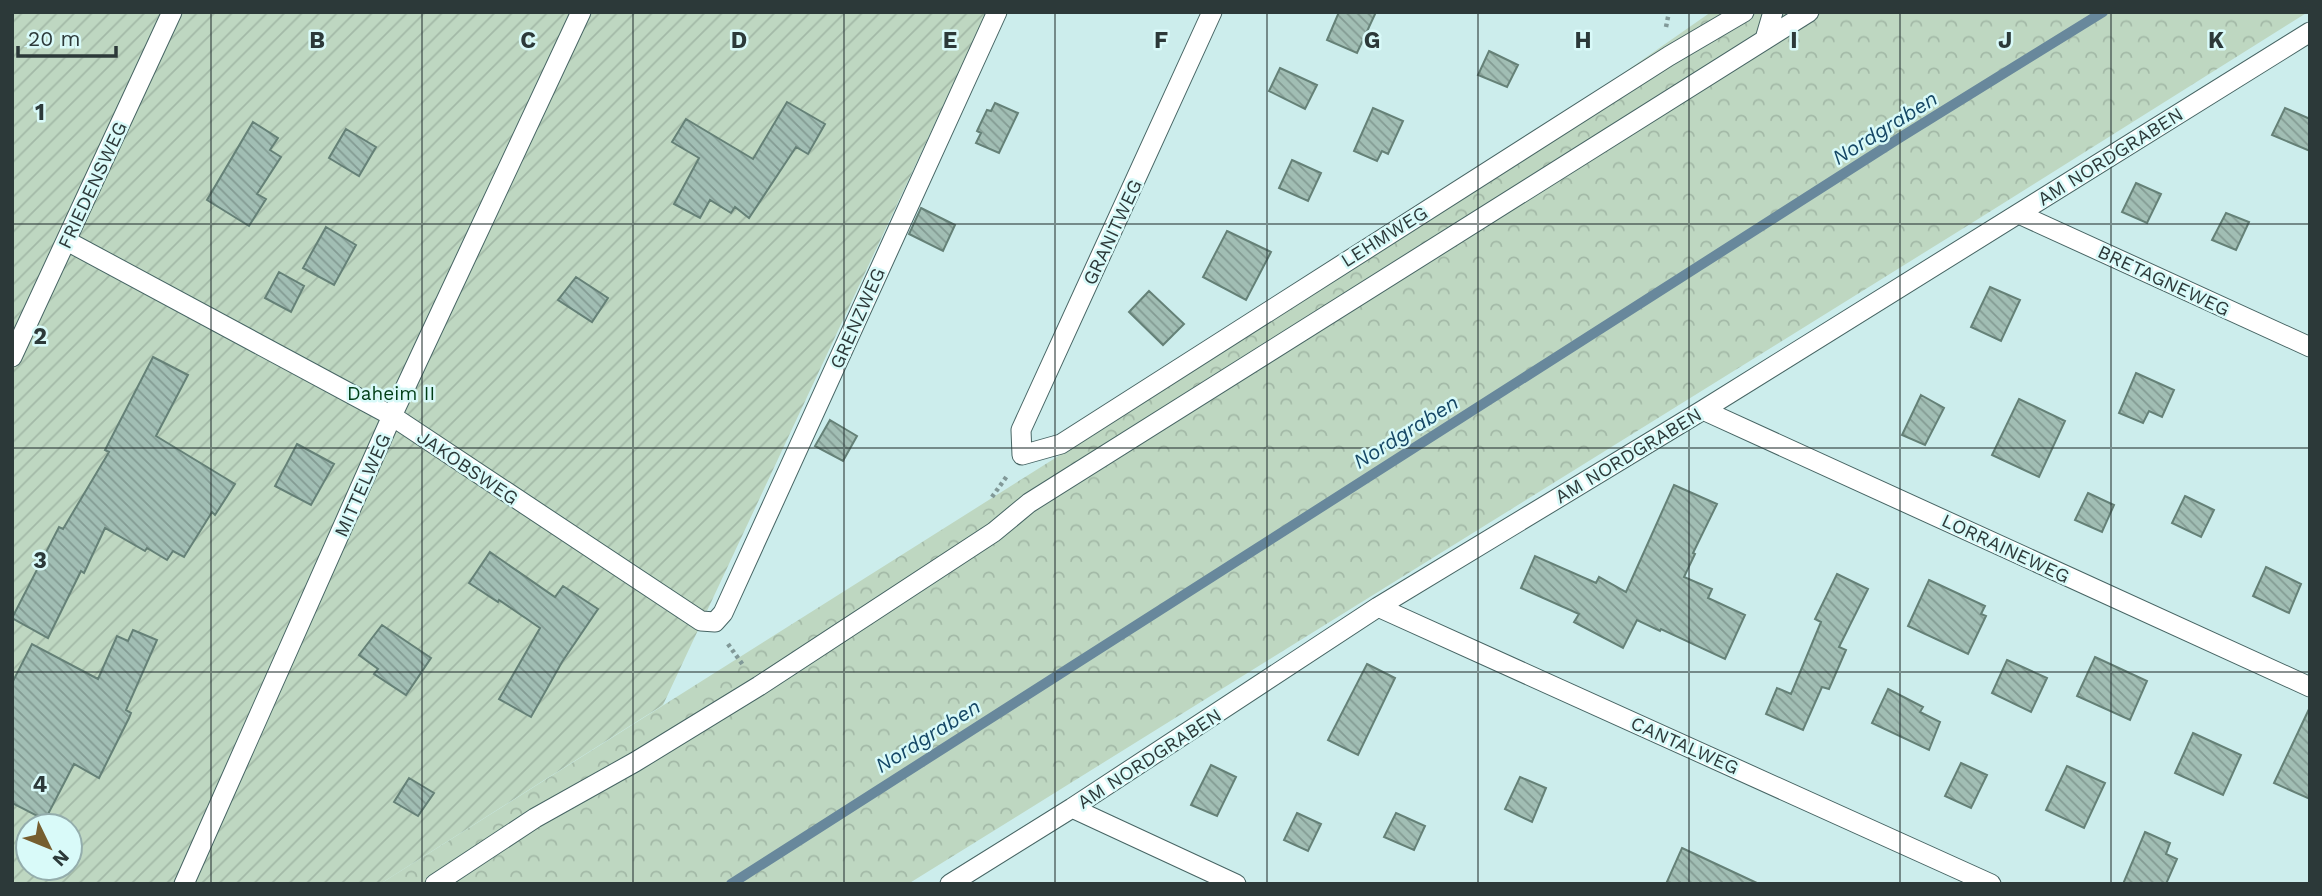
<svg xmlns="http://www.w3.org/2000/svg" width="2322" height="896" font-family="'Work Sans',sans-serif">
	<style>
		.forest { fill: url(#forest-crowns) }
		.garden { fill: url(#garden-furrows); fill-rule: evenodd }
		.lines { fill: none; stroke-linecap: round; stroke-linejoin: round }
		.stream { stroke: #68889c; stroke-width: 10 }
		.building { fill: url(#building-back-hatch); stroke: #658177; stroke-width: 2 }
		.service-casing { stroke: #476564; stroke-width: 21 }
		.path { stroke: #819998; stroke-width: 4.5; stroke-dasharray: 3.5 3.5; stroke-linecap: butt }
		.service { stroke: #fff; stroke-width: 19 }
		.grid { fill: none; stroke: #2c3939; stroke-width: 2; stroke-opacity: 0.55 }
		.labels { text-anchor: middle; stroke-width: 5; stroke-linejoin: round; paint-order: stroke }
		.street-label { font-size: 19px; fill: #2c3939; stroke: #d9faf9 }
		.park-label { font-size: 19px; fill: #003e16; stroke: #d9faf9 }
		.water-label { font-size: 21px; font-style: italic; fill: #154765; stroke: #d9faf9 }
		.grid-label { font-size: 23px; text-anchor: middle; font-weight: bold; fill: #2c3939; stroke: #d9faf9; stroke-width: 5; stroke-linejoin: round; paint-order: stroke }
	</style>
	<defs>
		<pattern id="forest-crowns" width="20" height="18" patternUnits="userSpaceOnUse" patternTransform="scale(1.75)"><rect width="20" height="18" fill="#bed7c1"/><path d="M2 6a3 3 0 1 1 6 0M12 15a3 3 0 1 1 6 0" fill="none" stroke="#a3b9a7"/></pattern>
		<pattern id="garden-furrows" width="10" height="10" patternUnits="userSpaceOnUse" patternTransform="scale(1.75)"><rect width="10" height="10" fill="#bed7c1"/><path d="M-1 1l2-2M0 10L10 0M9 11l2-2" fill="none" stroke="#a3b9a7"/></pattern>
		<pattern id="building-back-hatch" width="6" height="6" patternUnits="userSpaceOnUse" patternTransform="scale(1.75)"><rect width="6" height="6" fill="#a1beb4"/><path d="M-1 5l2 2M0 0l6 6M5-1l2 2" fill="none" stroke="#839b93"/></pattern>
	</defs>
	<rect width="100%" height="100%" fill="#ccedec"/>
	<!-- forest -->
	<path class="forest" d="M1711,12H2308L1967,226L908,884H380L1225,351Z"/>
	<!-- garden -->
	<path class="garden" d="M12,12H987L663,705L380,884H12ZM28,826H70V868H28Z"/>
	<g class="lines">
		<!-- stream -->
		<path class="stream" d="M731,884L1901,137L2103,12"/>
	</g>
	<!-- building -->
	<path class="building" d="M1339,12H1376L1357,53L1327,40Z
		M1489,51L1518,65L1507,87L1478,75Z
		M1280,68L1317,85L1305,109L1269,91Z
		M787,102L825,124L808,154L796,147L749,218L735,207L731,213L710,200L700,218L674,204L699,158L672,142L686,119L753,159Z
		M995,103L1018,113L999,153L976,143L981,133L977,131L987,110L991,111Z
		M1373,108L1403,121L1388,154L1382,151L1377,161L1354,151Z
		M2285,108L2310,119V151L2272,135Z
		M253,122L278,138L270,150L281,157L257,194L266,199L249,226L207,200Z
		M346,129L376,147L359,176L329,158Z
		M1292,160L1321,173L1308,201L1279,188Z
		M2136,183L2161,194L2147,223L2122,212Z
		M921,208L955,225L943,251L909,234Z
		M2226,213L2249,222L2236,250L2212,240Z
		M326,227L356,245L334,285L303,268Z
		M1227,231L1271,252L1246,300L1203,277Z
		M279,272L304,286L291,312L265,298Z
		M576,277L608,298L592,322L558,300Z
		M1990,287L2020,300L2001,341L1971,327Z
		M1149,291L1184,324L1163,345L1129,312Z
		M153,357L188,375L156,436L235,484L215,515L212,512L184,557L173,551L167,560L147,548L145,551L105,528L84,573L81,571L48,638L12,618L59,527L63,529L109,452L105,450Z
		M2136,373L2174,390L2162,417L2149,411L2143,423L2119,413Z
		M1921,395L1944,408L1925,445L1902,435Z
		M2019,399L2065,421L2039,477L1992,455Z
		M830,420L857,436L843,461L815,446Z
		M297,444L334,464L311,505L275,486Z
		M1674,485L1717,504L1693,553L1695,554L1684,577L1712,589L1708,598L1745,615L1725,659L1661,629L1660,631L1637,620L1623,648L1574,622L1579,614L1521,588L1535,556L1596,583L1599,577L1626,592Z
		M2088,493L2114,505L2102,532L2075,520Z
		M2185,496L2214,510L2201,537L2172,523Z
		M490,552L555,597L563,586L598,609L562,662L531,717L499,699L540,628L499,600L498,602L469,583Z
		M2266,567L2301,584L2289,613L2253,596Z
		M1837,574L1868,589L1839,647L1846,650L1829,689L1822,687L1803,730L1766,714L1777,688L1791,694L1821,622L1815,619Z
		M1929,580L1985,606L1981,614L1986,616L1968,654L1908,626Z
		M382,625L431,658L406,695L374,674L378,669L359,655Z
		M133,630L157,640L126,710L131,713L129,718L99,778L74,764L45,820L12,803V683L32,644L98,679L117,636L128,641Z
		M2095,657L2147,681L2130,720L2077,696Z
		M2007,660L2047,678L2031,712L1992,693Z
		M1367,664L1395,678L1358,755L1328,740Z
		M1888,689L1923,707L1920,712L1940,722L1929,750L1872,723Z
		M2310,707V799L2274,783Z
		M2193,733L2241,755L2223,795L2175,773Z
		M1961,763L1987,775L1971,808L1945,796Z
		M1211,765L1236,777L1217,816L1191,805Z
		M2067,766L2105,783L2084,828L2046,810Z
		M1520,777L1546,788L1532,822L1505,809Z
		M409,778L434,793L418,816L394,802Z
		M1297,813L1321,824L1308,851L1284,840Z
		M1396,813L1425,826L1414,850L1384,837Z
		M2145,832L2170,843L2166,854L2177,859L2166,884H2123Z
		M1682,848L1759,884H1666Z"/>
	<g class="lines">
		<!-- service casing -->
		<g class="service-casing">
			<path id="service" d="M1212,12L1021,430L1022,455L1061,444L1669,56L1744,12
				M1765,39L1773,12
				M2019,214L2310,347
				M67,241L392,416L701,621L715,622L723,613L997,12
				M12,357L172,12
				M1703,410L2310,687
				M1378,607L1991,884
				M1072,808L1236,884
				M184,884L392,416L581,12
				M435,884L535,818L635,762L759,686L994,532L1029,503L1809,12
				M950,884L1072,808L1378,607L1703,410L2310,32"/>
		</g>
		<!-- path -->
		<path class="path" d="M1666,27L1669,12
			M992,497L1007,476
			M728,644L743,665"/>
		<!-- service -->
		<use href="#service" class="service"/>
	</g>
	<!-- grid -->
	<path class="grid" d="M211,12V884M422,12V884M633,12V884M844,12V884M1055,12V884M1267,12V884M1478,12V884M1689,12V884M1900,12V884M2111,12V884M12,224H2310M12,448H2310M12,672H2310"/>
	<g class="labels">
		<!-- street labels -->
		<g class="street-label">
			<text transform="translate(2110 156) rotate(-32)" y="7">AM NORDGRABEN</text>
			<text transform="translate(92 185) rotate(-65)" y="7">FRIEDENSWEG</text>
			<text transform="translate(1112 232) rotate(-65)" y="7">GRANITWEG</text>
			<text transform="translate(1384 236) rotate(-32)" y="7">LEHMWEG</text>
			<text transform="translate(2164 280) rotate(25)" y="7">BRETAGNEWEG</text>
			<text transform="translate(857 318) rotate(-66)" y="7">GRENZWEG</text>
			<text transform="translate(1628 455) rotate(-31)" y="7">AM NORDGRABEN</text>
			<text transform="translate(468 467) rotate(34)" y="7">JAKOBSWEG</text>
			<text transform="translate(362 485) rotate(-66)" y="7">MITTELWEG</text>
			<text transform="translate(2006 548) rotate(25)" y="7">LORRAINEWEG</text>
			<text transform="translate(1685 745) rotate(24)" y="7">CANTALWEG</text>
			<text transform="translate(1149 758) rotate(-33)" y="7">AM NORDGRABEN</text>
		</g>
		<!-- park labels -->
		<g class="park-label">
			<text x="391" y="400">Daheim II</text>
		</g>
		<!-- water labels -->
		<g class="water-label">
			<text transform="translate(1885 128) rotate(-32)" y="7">Nordgraben</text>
			<text transform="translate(1406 432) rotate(-32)" y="7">Nordgraben</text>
			<text transform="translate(928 736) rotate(-32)" y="7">Nordgraben</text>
		</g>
	</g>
	<g class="grid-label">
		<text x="317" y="48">B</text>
		<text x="528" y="48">C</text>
		<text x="739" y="48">D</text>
		<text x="950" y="48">E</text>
		<text x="1161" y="48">F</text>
		<text x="1372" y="48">G</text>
		<text x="1583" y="48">H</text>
		<text x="1794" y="48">I</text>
		<text x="2005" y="48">J</text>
		<text x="2216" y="48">K</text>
		<text x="40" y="120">1</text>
		<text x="40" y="344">2</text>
		<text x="40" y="568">3</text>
		<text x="40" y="792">4</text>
	</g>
	<!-- border -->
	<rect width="2322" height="896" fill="none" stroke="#2c3939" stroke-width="28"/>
	<!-- north arrow -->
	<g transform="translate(49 847) rotate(133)"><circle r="33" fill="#d9faf9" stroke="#94adac" stroke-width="2"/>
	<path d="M0-5L12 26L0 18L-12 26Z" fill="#765e2f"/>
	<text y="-10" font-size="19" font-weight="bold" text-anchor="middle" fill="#2c3939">N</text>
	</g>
	<!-- scale -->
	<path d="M18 46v10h98v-10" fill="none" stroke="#2c3939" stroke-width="3.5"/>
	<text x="28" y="46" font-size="21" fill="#2c3939" stroke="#d9faf9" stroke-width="5" paint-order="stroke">20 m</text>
</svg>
